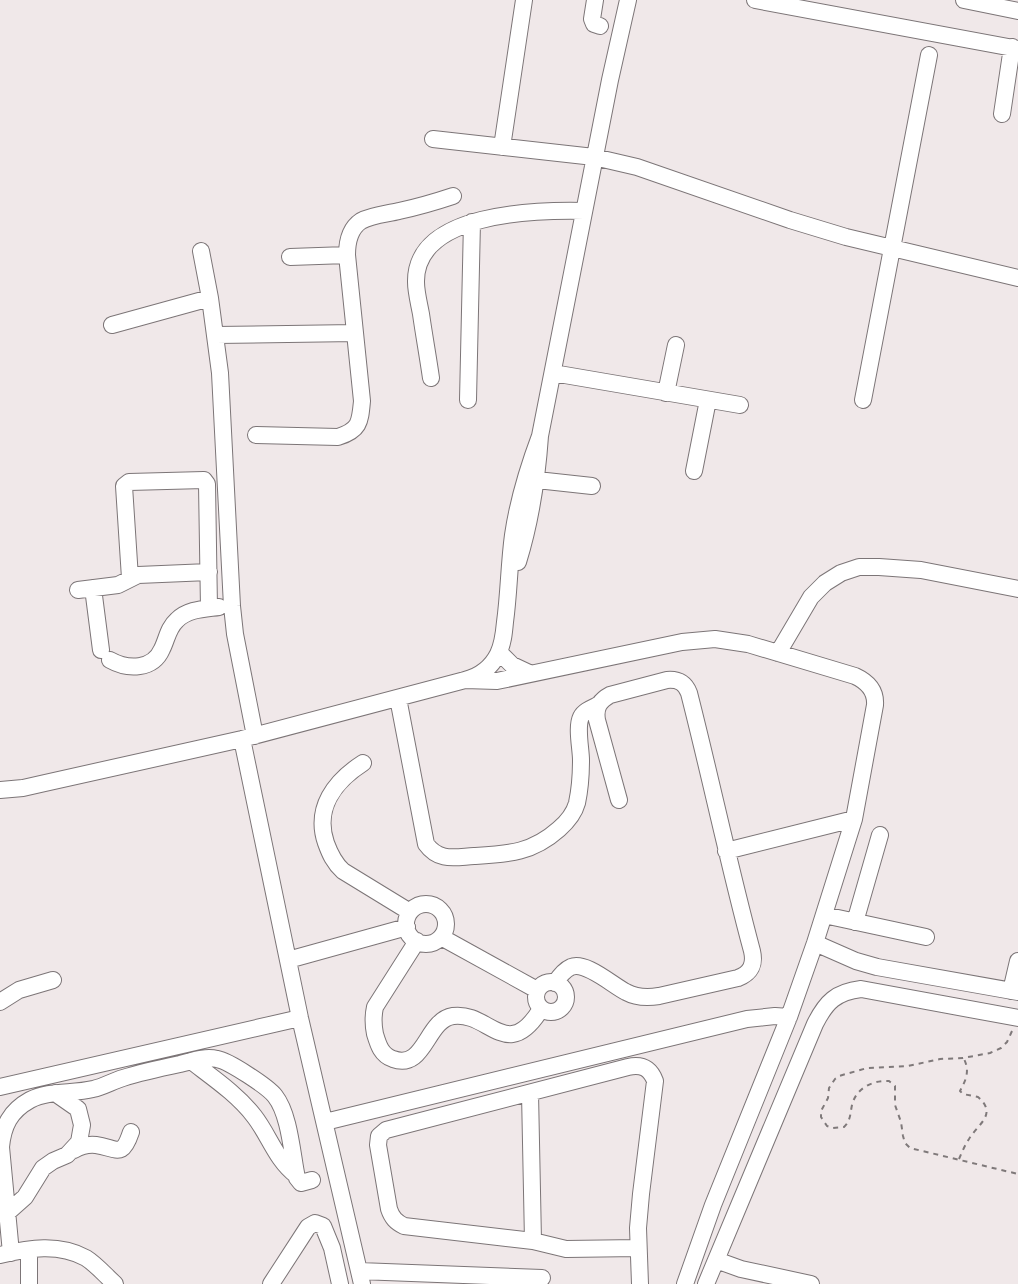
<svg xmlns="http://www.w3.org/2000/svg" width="1018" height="1284" font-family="Poppins,sans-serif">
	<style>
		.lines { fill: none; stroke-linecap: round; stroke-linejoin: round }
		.minor-casing { stroke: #7c7577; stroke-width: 18 }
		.path { stroke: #7f797a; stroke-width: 2; stroke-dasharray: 5 5; stroke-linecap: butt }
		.minor { stroke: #fff; stroke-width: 16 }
	</style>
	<rect width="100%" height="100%" fill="#f0e8e9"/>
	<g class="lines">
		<!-- minor casing -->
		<g class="minor-casing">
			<path id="minor" d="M595,0L592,19L594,24L600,26
				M755,0L1018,49
				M964,0L1018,11
				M1002,114L1012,47
				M433,139L594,157L637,167L790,220L846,237L1018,278
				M502,147L524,0
				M201,251L210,298L220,373L232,606L235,634L255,736
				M290,257L347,255
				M112,325L210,298
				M216,335L355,333
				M553,373L740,405
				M431,378C428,357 424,335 421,314C419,303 416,292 416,282C415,212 536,210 584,211
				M666,393L676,345
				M468,400L472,222
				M863,400L929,55
				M256,435L338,437C360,430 360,422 362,401L347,255C347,243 349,229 361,221C372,215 387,214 399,211C418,207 435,202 453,196
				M694,471L708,400
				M537,480L592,486
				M518,562C531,520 537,479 540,436L610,80L628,0
				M130,578L124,486L129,482L204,480L207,484L209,608
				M93,588L101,650
				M78,590L118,585L138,575L209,572
				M499,652L512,665L529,673
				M778,653L811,597L825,583L841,573L859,567H879L921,570L1018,589
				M110,660C128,670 153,670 162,649C167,639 168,628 177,620C188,609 204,609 219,607
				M465,680L497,681L682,642L715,639L748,644L855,676C868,682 876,691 875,705L854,819L815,943L789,1017L713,1205L685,1284
				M398,698L426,844C439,862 455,857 474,856C509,854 532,853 559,829C567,822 574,814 577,803C580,789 581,774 581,760C581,749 576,727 581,717C584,711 592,708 598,705
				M242,739L300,1018L362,1284
				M363,763C335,781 314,808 326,843C330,854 334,863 343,871L410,912
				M0,790L23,788L45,783L242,739L465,680C480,676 491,668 498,654C503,644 504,633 505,622C509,593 509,564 513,535C518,501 528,468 540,436
				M726,851L854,819
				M406 924a20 20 0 1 1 40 0a20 20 0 1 1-40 0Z
				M824,915L926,937
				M855,922L880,835
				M441,937L537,990
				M417,941L375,1007C373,1016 373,1024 375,1034C378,1044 381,1055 393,1059C425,1071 426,1020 453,1016C489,1011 507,1064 541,1009
				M815,943L856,961L877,967L1018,992
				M288,960L407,927
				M536 997a15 15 0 1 1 30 0a15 15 0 1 1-30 0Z
				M555,983C559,977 564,970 571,967C586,961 612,985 626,992C637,998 647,998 659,996L738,978C751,973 755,964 752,951C729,866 711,779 689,693C685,683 679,679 667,680L610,695C599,701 595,708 597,720L619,800
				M1011,991L1018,961
				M0,1002L19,990L53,980
				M191,1061C213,1078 237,1094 254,1116C269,1135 276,1160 296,1175
				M0,1087L300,1018
				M530,1093L533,1241
				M325,1122L747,1019L775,1016L789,1017
				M74,1150C81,1146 88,1144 96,1145C117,1148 122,1159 131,1132
				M7,1213L25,1197L43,1168L53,1161L67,1155L79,1142L82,1125L78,1109L55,1093
				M638,1248L566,1249L533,1241L404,1226C396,1222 392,1218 389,1209L378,1145L379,1136L386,1130L628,1067C642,1064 650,1068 655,1081L641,1194L638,1228L640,1284
				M29,1250V1284
				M11,1253L1,1147C3,1126 10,1111 30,1100C49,1090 72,1094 93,1089C103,1087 113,1081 123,1078C142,1072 161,1068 180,1064C192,1061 205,1056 217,1059C229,1061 268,1087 275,1096C290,1115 292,1155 297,1178L301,1183L312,1180
				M0,1255C29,1248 59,1243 86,1258C97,1265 106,1276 115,1284
				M716,1260L741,1269L811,1284
				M359,1271L542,1278
				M271,1284L308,1227L315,1223L323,1226L332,1248L340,1284
				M706,1284L815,1024C826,1002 836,992 861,989L1018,1018"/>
		</g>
		<!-- path -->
		<path class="path" d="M1012,1031L1007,1042L1001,1048L990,1053L963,1058L940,1059L908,1066L867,1068L839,1076L835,1079L829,1088L828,1098L821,1111V1117L827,1126L833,1128L844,1127C851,1120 850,1114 852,1105C856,1088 873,1080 889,1081L895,1086V1105L901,1122L903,1136L905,1143L910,1148L1018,1174
			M959,1159C962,1152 965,1145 969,1139C978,1124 998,1114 978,1097L963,1094L960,1091C966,1080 970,1071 964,1059"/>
		<!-- minor -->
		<use href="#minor" class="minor"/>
	</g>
</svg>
